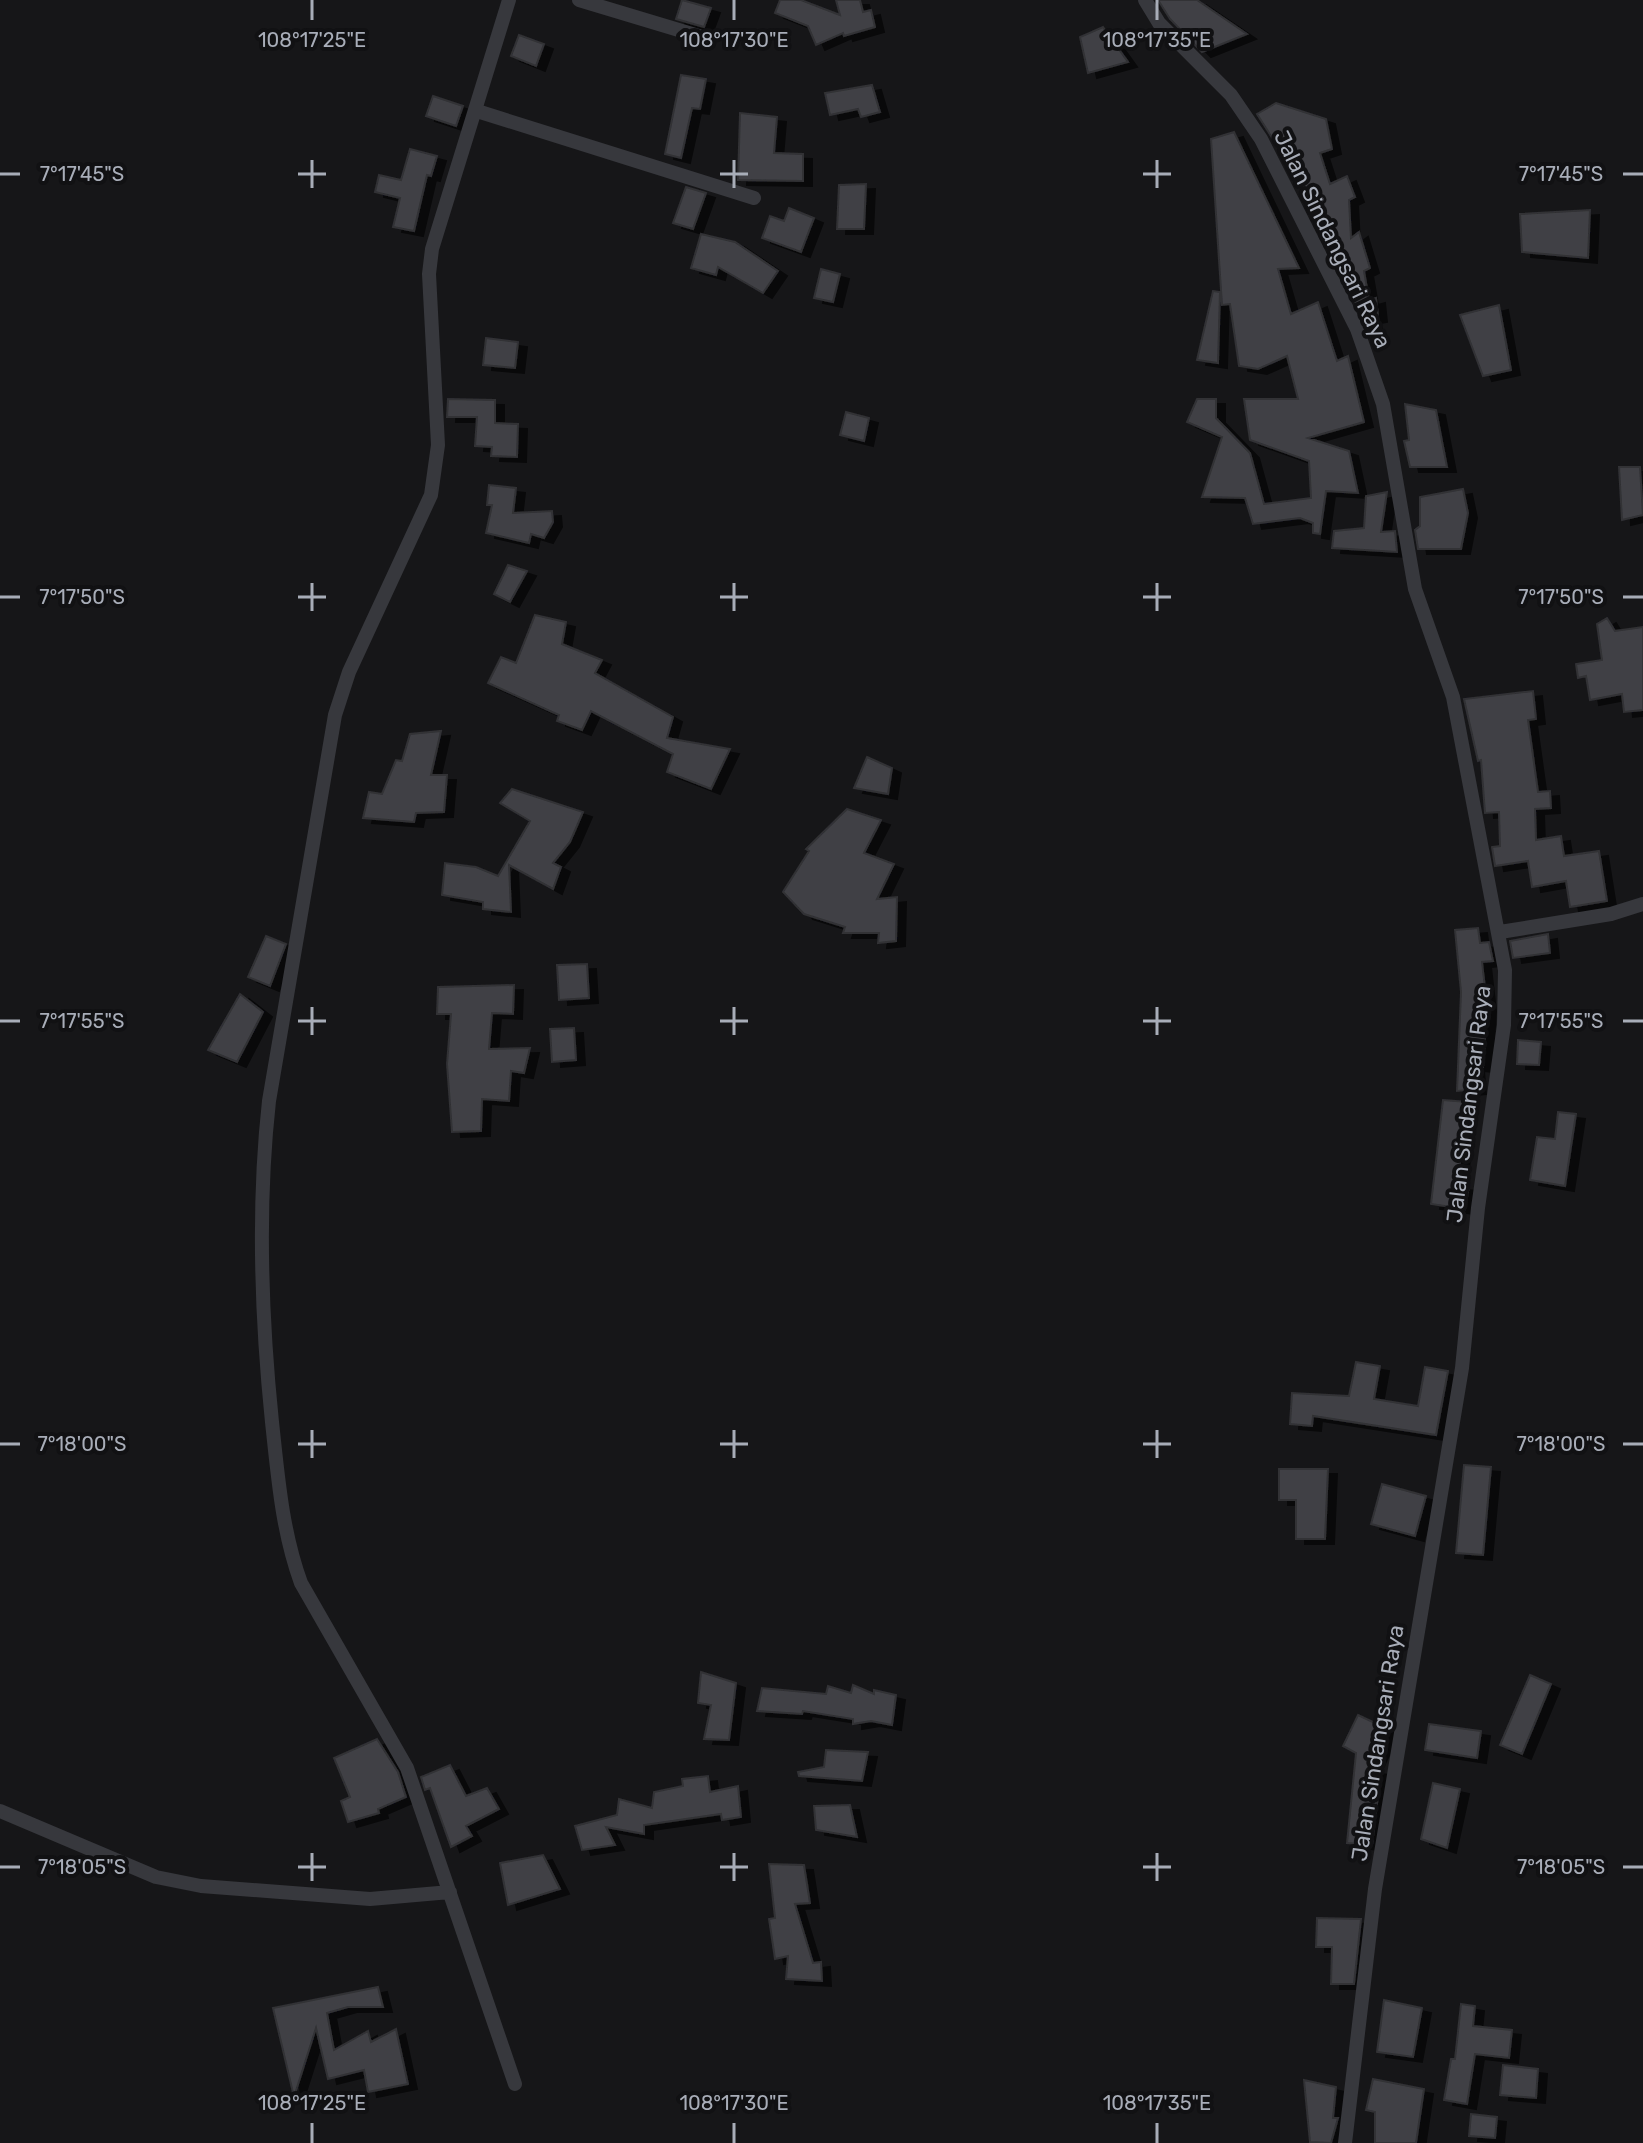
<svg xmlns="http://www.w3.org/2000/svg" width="1643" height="2143" font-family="Rubik,sans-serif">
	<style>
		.building { fill: #404145; stroke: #303034; stroke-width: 2; filter: url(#shadow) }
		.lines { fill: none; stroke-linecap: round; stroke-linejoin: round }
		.street { stroke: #37383d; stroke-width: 14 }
		.ticks { fill: none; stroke: #a8adb8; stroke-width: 3 }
		.labels { text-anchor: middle; stroke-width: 8; stroke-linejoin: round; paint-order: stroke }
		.street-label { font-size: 22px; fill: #a8adb8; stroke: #111113 }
		.ticks-label { font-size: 20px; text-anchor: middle; fill: #a8adb8; stroke: #111113; stroke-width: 8; stroke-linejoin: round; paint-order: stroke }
	</style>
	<defs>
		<filter id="shadow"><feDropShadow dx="9" dy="5" stdDeviation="0" flood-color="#0009"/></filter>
	</defs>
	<rect width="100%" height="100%" fill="#161618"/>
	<!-- building -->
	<path class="building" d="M682,0L711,8L704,27L676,19Z
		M780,0H801L840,15L836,0H860L863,12L871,10L875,27L844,36L843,33L816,45L808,26L775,13Z
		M1158,0H1197L1247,34L1202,52L1170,19Z
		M1103,27L1128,62L1088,73L1080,37Z
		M519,35L544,44L536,66L511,56Z
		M681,75L706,79L700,109L692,108L681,158L665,154Z
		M872,85L880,112L861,117L858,109L830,115L825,93Z
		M433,96L463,106L456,126L426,116Z
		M1276,103L1326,119L1332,149L1320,153L1330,184L1347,176L1355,197L1349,200L1351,238L1359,232L1370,268L1364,271L1369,300L1376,298L1378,317L1372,318L1375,339L1339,271L1320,213L1257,114Z
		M740,113L777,117L774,153L803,154V181L738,180Z
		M1234,132L1299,268L1278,269L1291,314L1318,302L1337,361L1348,356L1364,422L1308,438L1349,451L1358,493L1326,491L1320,534L1313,533V523L1300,518L1253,524L1245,498L1202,497L1222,437L1187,422L1197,399H1216V418L1250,453L1264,504L1311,498L1309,461L1250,440L1244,399H1298L1287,356L1258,369L1239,366L1230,304L1222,305L1211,139Z
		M410,149L437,156L431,176L427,175L414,231L393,227L400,198L375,192L379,175L401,180Z
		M866,184L864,229H837L839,185Z
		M686,187L706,193L693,229L673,223Z
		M789,208L814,218L801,252L762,238L770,216L784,221Z
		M1590,210L1588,258L1522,252L1520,214Z
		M701,234L735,242L778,271L763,293L718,267L716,275L691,268Z
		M821,269L840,274L833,302L814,298Z
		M1213,291L1220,292L1218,363L1197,360Z
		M1499,305L1511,370L1483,376L1460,315Z
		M486,338L518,342L515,368L483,365Z
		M448,399L495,400V423L518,424L517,457L491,456L492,447L475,446L477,417H447Z
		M1405,404L1436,410L1447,467H1410L1404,441L1409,440Z
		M846,412L869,418L864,441L840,435Z
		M1619,467H1640L1643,515L1622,520Z
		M489,485L516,488L513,513L552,511L553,522L544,538L531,534L529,543L486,533L492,505H487Z
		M1463,489L1468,513L1461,549H1418L1415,530L1420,526V497Z
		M1387,492L1381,532L1395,531L1397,552L1332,548L1334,531L1364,528L1366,496Z
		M508,565L527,571L510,602L494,594Z
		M535,615L566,622L562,644L602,660L595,673L673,717L667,738L730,749L711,789L667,772L673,754L591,711L582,730L557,721L559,715L488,683L501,657L516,663Z
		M1607,618L1615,631L1643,627V710L1624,712L1622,694L1590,700L1586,676L1578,678L1576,664L1602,660L1597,624Z
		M1533,691L1536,719L1528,720L1538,792L1550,791L1551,808L1535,809L1536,840L1561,836L1564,856L1599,851L1607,901L1570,907L1566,881L1532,887L1528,861L1495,866L1492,847L1500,846L1499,812L1485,813L1481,760L1478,761L1464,699Z
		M441,731L431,775H447L444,812L416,813L414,822L363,818L369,792L382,794L396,760L402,761L410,734Z
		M867,757L892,768L888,794L854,788Z
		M512,789L583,812L570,842L553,863L561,867L553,889L509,865L511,912L483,909V902L442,895L445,863L476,867L498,876L530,821L500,803Z
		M847,809L881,820L864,853L894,864L877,899L897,897L896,941L878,943L879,933H843L845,927L804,914L783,892L809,851L806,849Z
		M1478,928L1480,943L1489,942L1493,961L1482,962L1487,1006L1483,1067L1475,1066L1477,1089L1457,1091L1461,992L1455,930Z
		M1548,934L1550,953L1513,958L1510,941Z
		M266,936L286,944L270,986L248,977Z
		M587,964L589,998L559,1000L557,965Z
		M514,985L513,1014L492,1013L489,1049L530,1048L524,1073L511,1071L509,1101L482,1099L481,1131L452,1132L447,1064L451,1014H437L438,987Z
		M240,994L263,1012L237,1062L208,1050Z
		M574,1028L576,1060L552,1062L550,1029Z
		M1518,1040L1541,1042L1539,1065L1517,1064Z
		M1443,1100L1468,1102L1457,1185L1469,1186L1465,1209L1431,1204Z
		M1558,1112L1576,1114L1565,1186L1530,1180L1537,1137L1555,1139Z
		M1356,1362L1380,1366L1374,1399L1418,1406L1425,1367L1448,1371L1436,1435L1313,1416L1312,1426L1290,1424L1292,1393L1349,1396Z
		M1464,1465L1491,1467L1483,1555L1456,1553Z
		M1279,1469H1328L1325,1539H1296V1500H1279Z
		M1382,1484L1426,1496L1415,1536L1371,1524Z
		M701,1672L736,1683L729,1740L704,1739L711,1705L698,1703Z
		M1530,1675L1551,1684L1522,1754L1500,1745Z
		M853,1685L874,1694V1690L896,1695L892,1725L871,1721L853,1724V1719L803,1711L802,1714L757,1711L762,1688L826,1694L828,1686L851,1693Z
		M1358,1715L1390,1730L1371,1769L1381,1770L1372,1845L1347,1843L1356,1753L1343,1746Z
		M1429,1724L1481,1731L1477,1758L1425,1750Z
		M377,1739L398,1772L406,1797L378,1809L379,1813L348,1822L341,1801L350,1797L334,1758Z
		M826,1750L868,1752L862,1781L799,1776L798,1772L824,1767Z
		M450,1765L466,1796L487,1788L499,1809L466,1826L472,1836L451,1847L430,1788L425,1790L421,1777Z
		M708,1776L710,1792L738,1786L741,1817L722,1820L721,1814L644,1825V1834L606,1827L615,1845L582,1850L575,1826L617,1815L619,1799L652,1808L654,1792L683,1786L682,1779Z
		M1433,1783L1460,1789L1447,1848L1421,1839Z
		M850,1805L857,1837L816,1830L814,1806Z
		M543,1855L560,1889L508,1905L500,1863Z
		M769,1864L804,1865L810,1903L795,1904L813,1963L821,1962L822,1981L786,1979L788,1956L775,1959L769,1919L775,1918Z
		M1317,1918L1361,1919L1354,1984H1331L1332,1947H1316Z
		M378,1987L383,2007H348L327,2013L334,2050L368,2031L371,2042L396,2029L408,2084L368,2092L364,2070L328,2079L316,2028L294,2097L273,2008Z
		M1384,2000L1422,2008L1413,2057L1377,2052Z
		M1461,2004L1475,2006L1473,2026L1512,2030L1509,2058L1475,2054L1467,2104L1444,2100L1451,2059H1455Z
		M1503,2065L1538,2069L1536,2098L1500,2095Z
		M1373,2079L1424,2089L1416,2143H1375V2112L1366,2110Z
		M1304,2080L1336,2087L1333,2118H1338L1331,2143L1310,2142Z
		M1471,2114L1497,2117L1495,2138L1469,2136Z"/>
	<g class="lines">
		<!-- street -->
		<path class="street" d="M509,0L432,249L429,274L438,445L431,495L349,672L335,715L269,1101C257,1209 261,1315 272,1422C278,1477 282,1531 301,1583L407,1768L515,2084
			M579,0L702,37
			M1145,0L1159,23L1231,95L1261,139L1357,329L1383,404L1415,589L1453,697L1505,970L1504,1025L1478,1208L1462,1368L1375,1889L1345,2143
			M477,111L754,198
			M1500,932L1611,914L1643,904
			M0,1811L156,1877L201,1886L370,1899L450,1892"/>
	</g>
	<!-- ticks -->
	<path class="ticks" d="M312,0V20M734,0V20M1157,0V20M312,160V188M734,160V188M1157,160V188M0,174H20M298,174H326M720,174H748M1143,174H1171M1623,174H1643M312,583V611M734,583V611M1157,583V611M0,597H20M298,597H326M720,597H748M1143,597H1171M1623,597H1643M312,1007V1035M734,1007V1035M1157,1007V1035M0,1021H20M298,1021H326M720,1021H748M1143,1021H1171M1623,1021H1643M312,1430V1458M734,1430V1458M1157,1430V1458M0,1444H20M298,1444H326M720,1444H748M1143,1444H1171M1623,1444H1643M312,1853V1881M734,1853V1881M1157,1853V1881M0,1867H20M298,1867H326M720,1867H748M1143,1867H1171M1623,1867H1643M312,2123V2143M734,2123V2143M1157,2123V2143"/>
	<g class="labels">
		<!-- street labels -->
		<g class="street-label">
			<text transform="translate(1333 239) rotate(64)" y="8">Jalan Sindangsari Raya</text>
			<text transform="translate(1468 1104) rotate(-83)" y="8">Jalan Sindangsari Raya</text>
			<text transform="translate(1377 1743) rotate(-81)" y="8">Jalan Sindangsari Raya</text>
		</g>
	</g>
	<g class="ticks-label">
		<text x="312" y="47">108°17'25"E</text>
		<text x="734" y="47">108°17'30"E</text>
		<text x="1157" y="47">108°17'35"E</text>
		<text x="82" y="181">7°17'45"S</text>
		<text x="1561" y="181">7°17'45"S</text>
		<text x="82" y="604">7°17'50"S</text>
		<text x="1561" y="604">7°17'50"S</text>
		<text x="82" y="1028">7°17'55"S</text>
		<text x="1561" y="1028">7°17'55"S</text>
		<text x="82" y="1451">7°18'00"S</text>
		<text x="1561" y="1451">7°18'00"S</text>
		<text x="82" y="1874">7°18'05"S</text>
		<text x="1561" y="1874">7°18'05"S</text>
		<text x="312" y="2110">108°17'25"E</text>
		<text x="734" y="2110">108°17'30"E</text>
		<text x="1157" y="2110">108°17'35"E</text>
	</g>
</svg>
